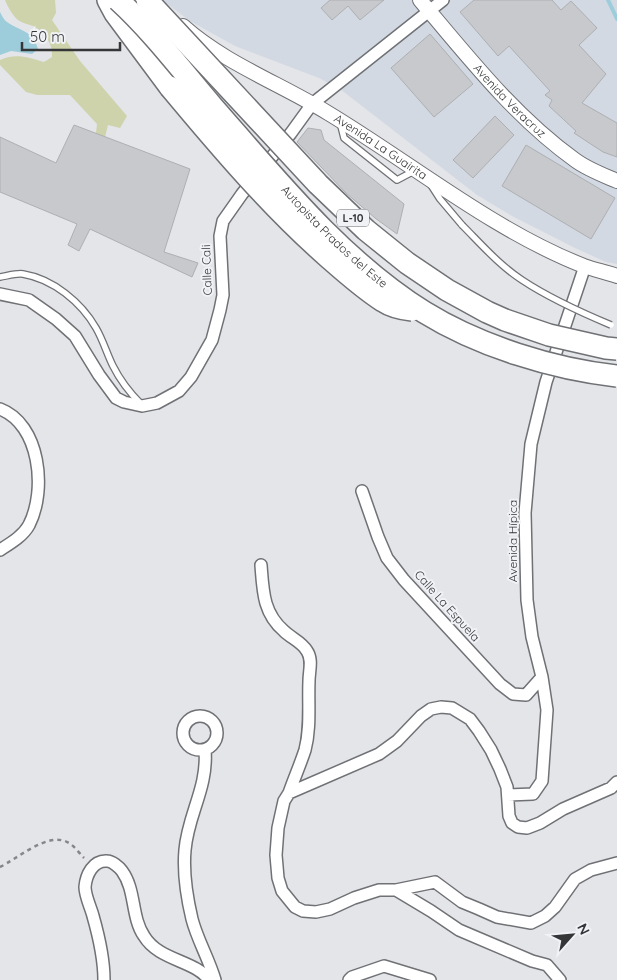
<svg xmlns="http://www.w3.org/2000/svg" width="617" height="980" font-family="Quicksand,sans-serif">
	<style>
		.built { fill: #d3d9e3 }
		.green { fill: #ced3ab }
		.water { fill: #9dcddb }
		.lines { fill: none; stroke-linecap: round; stroke-linejoin: round }
		.stream { stroke: #9dcddb; stroke-width: 4 }
		.building { fill: #c7c9cd; stroke: #adafb2 }
		.service-casing { stroke: #6f7175; stroke-width: 8 }
		.minor-casing { stroke: #6f7175; stroke-width: 14 }
		.tertiary-casing { stroke: #6f7175; stroke-width: 16 }
		.motorway-casing { stroke: #6f7175; stroke-width: 24 }
		.path { stroke: #86878a; stroke-width: 2.5; stroke-dasharray: 4 4; stroke-linecap: butt }
		.service { stroke: #fff; stroke-width: 5.5 }
		.minor { stroke: #fff; stroke-width: 11 }
		.tertiary { stroke: #fff; stroke-width: 14 }
		.motorway { stroke: #fff; stroke-width: 21 }
		.service-bridge-casing { stroke: #6f7175; stroke-width: 8; stroke-linecap: butt }
		.motorway-bridge-casing { stroke: #6f7175; stroke-width: 24; stroke-linecap: butt }
		.service-bridge { stroke: #fff; stroke-width: 5.5 }
		.motorway-bridge { stroke: #fff; stroke-width: 21 }
		.labels { text-anchor: middle; stroke-width: 4; stroke-linejoin: round; paint-order: stroke }
		.shield { fill: #f0f2f6; stroke: #6d6e71; stroke-width: 1 }
		.shield-label { font-size: 11px; font-weight: bold; fill: #353638 }
		.street-label { font-size: 12px; fill: #353638; stroke: #f0f2f6 }
	</style>
	<rect width="100%" height="100%" fill="#e3e5e9"/>
	<!-- built -->
	<path class="built" d="M162,0H617V264L606,262L575,248L512,216L477,195L340,89L319,78L235,46L190,21Z"/>
	<!-- green -->
	<path class="green" d="M5,0H55L56,13L52,20L80,61L127,116L120,128L108,125L105,137L96,133L97,124L70,95H37L26,92L0,65V60C16,53 27,57 44,62L52,57C53,44 45,32 33,26C28,24 22,23 18,20C12,15 8,7 5,0Z"/>
	<!-- water -->
	<path class="water" d="M0,12C2,16 4,20 7,22C21,32 33,30 38,49L32,54L11,51L0,55Z"/>
	<g class="lines">
		<!-- stream -->
		<path class="stream" d="M608,0L617,19"/>
	</g>
	<!-- building -->
	<path class="building" d="M330,0H384L360,20L348,6L332,20L321,8Z
		M474,0H552L561,10L571,1L597,28L579,45L606,74L582,103L617,123V157L603,152L574,133L576,131L549,106L552,100L545,95L550,91L509,46L498,56L460,12Z
		M430,34L473,84L434,117L391,68Z
		M495,116L514,135L473,178L453,160Z
		M74,125L190,169L164,252L198,263L192,277L90,229L79,251L68,245L77,224L0,192V137L56,163Z
		M308,128L321,130L324,140L404,204L397,234L375,218L346,193L297,142Z
		M526,145L615,198L591,239L502,186Z"/>
	<g class="lines">
		<!-- service casing -->
		<g class="service-casing">
			<path id="service" d="M340,122L344,138L397,180L414,171
				M431,185L440,199L462,225
				M0,277C7,276 16,273 23,274C53,279 81,302 96,328C103,340 107,354 113,366C120,380 130,393 141,404"/>
		</g>
		<!-- minor casing -->
		<g class="minor-casing">
			<path id="minor" d="M0,294L29,300L56,319L75,336L99,375L116,398L124,402L142,406L157,403L179,391L191,377L212,340L220,310L223,295L220,236L223,221L242,194L291,133L312,104L443,0
				M0,409C40,424 47,490 29,525C23,536 11,543 0,550
				M362,491L378,537L387,558L404,580L500,684L513,694L526,695L542,677
				M261,565C263,591 263,613 284,631C291,638 302,642 307,651C313,660 309,671 309,681C308,704 311,727 305,750C300,765 294,779 289,793
				M183 733a17 17 0 1 1 34 0a17 17 0 1 1-34 0Z
				M205,750C208,788 188,814 185,850C183,872 187,898 192,919C197,939 209,959 215,980
				M508,795L533,794L542,781L547,710L542,677L532,637L527,600L525,513L531,444L546,382L585,266
				M396,890L435,882L462,902L479,909L497,917L531,923L545,916L555,907L575,879L591,870L617,863
				M104,980C104,958 99,937 93,916C91,908 85,896 85,887C86,875 93,860 107,861C112,861 119,867 122,871C136,890 131,917 144,936C159,961 195,960 209,980
				M349,980L352,977L384,966L430,980
				M560,980L547,965L532,961L459,930L431,911L396,890H379L354,898L330,909L316,912L303,911L295,907L282,891L278,878L276,855L278,828L284,801L289,793L379,754L397,741L421,716L431,709L441,707L452,708L470,719L479,731L491,750L500,769L507,787L509,816L512,823L518,827L527,828L540,823L563,809L611,788L617,782"/>
		</g>
		<!-- tertiary casing -->
		<g class="tertiary-casing">
			<g id="tertiary">
				<path id="s1" d="M420,0C468,57 515,117 575,160C587,169 603,175 617,181"/>
				<path id="s2" d="M183,26C224,63 281,84 328,113C411,163 494,231 584,266C595,270 606,272 617,276"/>
			</g>
		</g>
		<!-- motorway casing -->
		<g class="motorway-casing">
			<path id="motorway" d="M108,0L115,13L170,87"/>
		</g>
		<!-- path -->
		<path class="path" d="M0,867C17,859 47,832 67,842C74,845 79,853 84,858"/>
		<!-- service -->
		<use href="#service" class="service"/>
		<!-- minor -->
		<use href="#minor" class="minor"/>
		<!-- tertiary -->
		<use href="#tertiary" class="tertiary"/>
		<!-- motorway -->
		<use href="#motorway" class="motorway"/>
		<!-- service-bridge casing -->
		<g class="service-bridge-casing">
			<path id="service-bridge" d="M462,225C481,244 499,265 522,280C549,298 580,312 611,325"/>
		</g>
		<!-- motorway-bridge casing -->
		<g class="motorway-bridge-casing">
			<g id="motorway-bridge">
				<path id="s3" d="M118,0C153,32 182,71 213,107C277,180 341,260 424,312C479,346 553,369 617,376"/>
				<path d="M147,0L318,184L366,230L407,263L447,290L487,312L505,320L549,335L606,348L617,349"/>
				<path d="M170,87C220,147 271,207 329,258C346,273 364,289 383,301C392,307 402,309 412,310"/>
			</g>
		</g>
		<!-- service-bridge -->
		<use href="#service-bridge" class="service-bridge"/>
		<!-- motorway-bridge -->
		<use href="#motorway-bridge" class="motorway-bridge"/>
	</g>
	<g class="labels">
		<!-- shield labels -->
		<rect class="shield" x="337" y="209.5" width="32" height="17" rx="4"/>
		<g class="shield-label">
			<text x="353" y="222">L-10</text>
		</g>
		<!-- street labels -->
		<g class="street-label">
			<text dy="4" stroke="none"><textPath href="#s1" startOffset="135">Avenida Veracruz</textPath></text>
			<text dy="4" stroke="none"><textPath href="#s2" startOffset="232">Avenida La Guairita</textPath></text>
			<text dy="4" stroke="none"><textPath href="#s3" startOffset="321">Autopista Prados del Este</textPath></text>
			<text transform="translate(207 270) rotate(-92)" y="4">Calle Cali</text>
			<text transform="translate(513 541) rotate(-90)" y="4">Avenida Hípica</text>
			<text transform="translate(447 606) rotate(48)" y="4">Calle La Espuela</text>
		</g>
	</g>
	<!-- north arrow -->
	<g transform="translate(572 935) rotate(63)" stroke="#f0f2f6" stroke-width="4" paint-order="stroke">
	<path d="M0-4L9 19L0 12L-9 19Z" fill="#353638"/>
	<text y="-8" font-size="14" font-weight="bold" text-anchor="middle" fill="#353638">N</text>
	</g>
	<!-- scale -->
	<path d="M22 42v8h98v-8" fill="none" stroke="#353638" stroke-width="2.5"/>
	<text x="30" y="42" font-size="15" fill="#353638" stroke="#f0f2f6" stroke-width="4" paint-order="stroke">50 m</text>
</svg>
